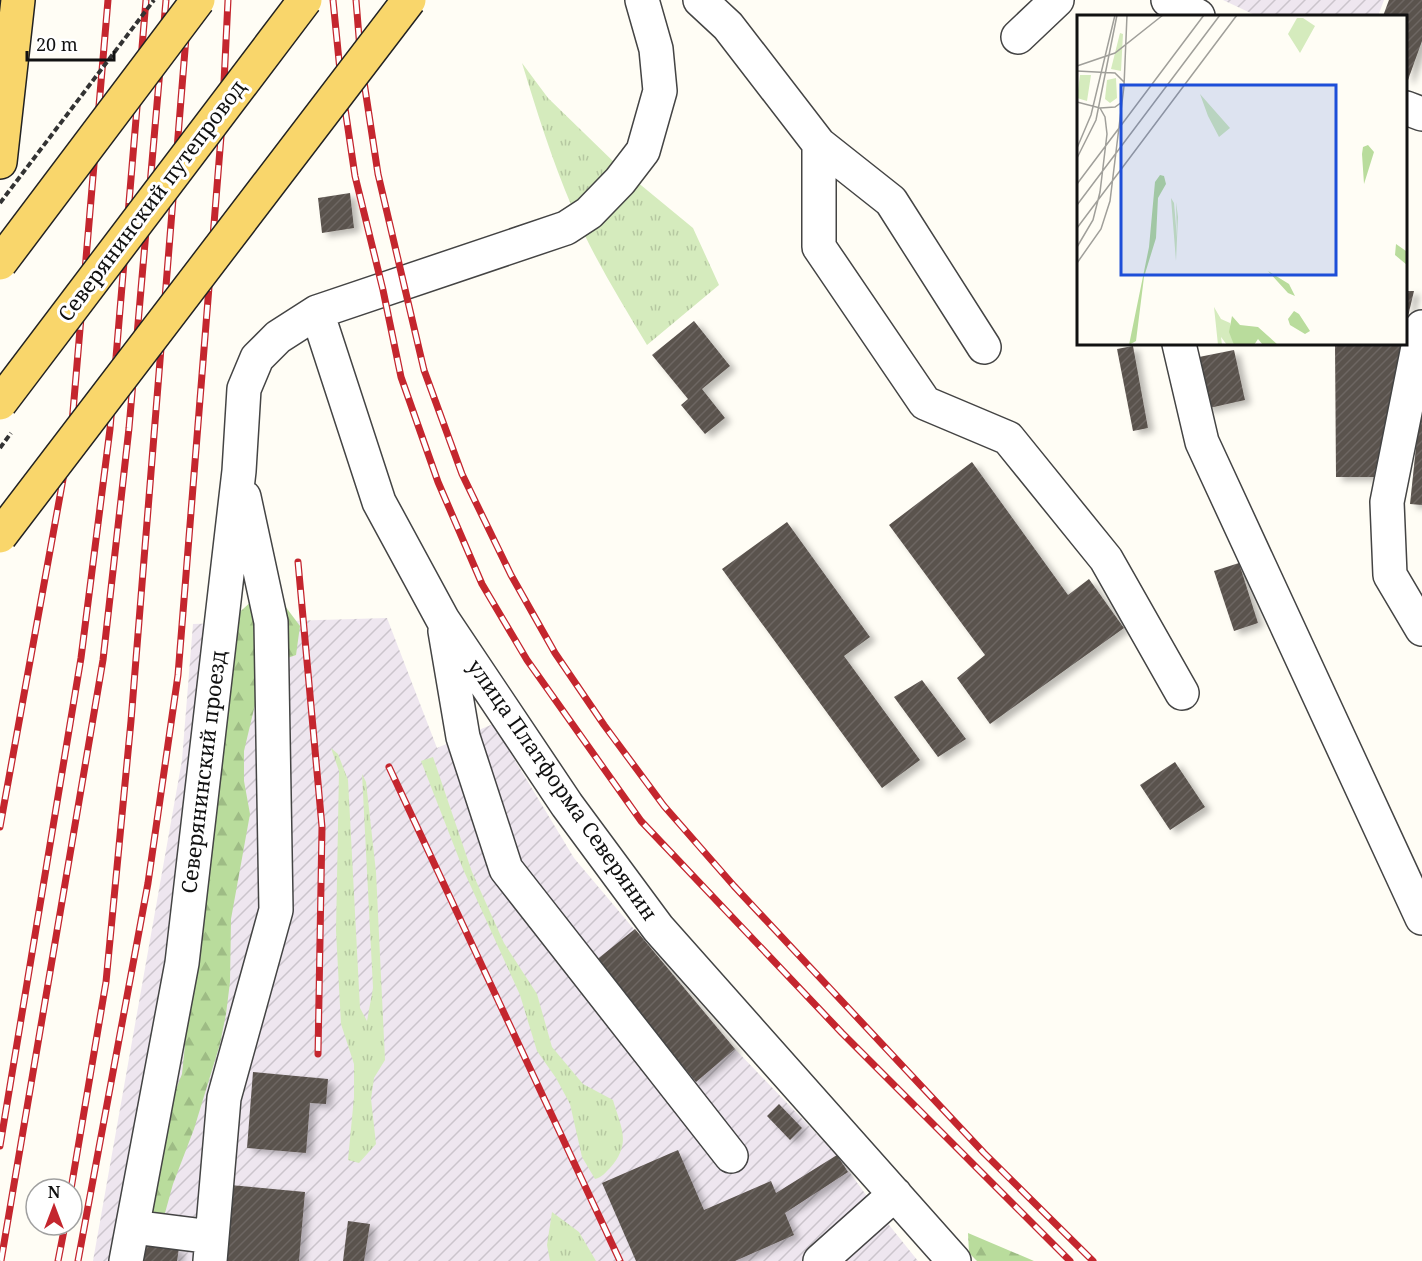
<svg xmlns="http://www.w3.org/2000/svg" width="1422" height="1261" font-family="'Noto Serif',serif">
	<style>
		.industrial { fill: url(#industrial-furrows) }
		.grass { fill: url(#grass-tufts) }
		.forest { fill: url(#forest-firs) }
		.building { fill: url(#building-hatch); filter: url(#shadow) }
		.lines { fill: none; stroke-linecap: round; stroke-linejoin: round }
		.minor-casing { stroke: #444; stroke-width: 36 }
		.major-casing { stroke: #222; stroke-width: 36 }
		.minor { stroke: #fff; stroke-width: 33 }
		.major { stroke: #f9d66b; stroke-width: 33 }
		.rail-casing { stroke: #c4262e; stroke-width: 7 }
		.rail { stroke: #fff; stroke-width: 4.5; stroke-dasharray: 14; stroke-linecap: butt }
		.major-bridge-casing { stroke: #222; stroke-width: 36; stroke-linecap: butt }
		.path-bridge { stroke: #333; stroke-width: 4; stroke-dasharray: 6 3; stroke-linecap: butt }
		.major-bridge { stroke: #f9d66b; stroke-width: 33 }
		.labels { text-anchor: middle; stroke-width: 6; stroke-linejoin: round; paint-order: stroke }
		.street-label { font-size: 21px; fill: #111; stroke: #fff }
		.inset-road { fill: none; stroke: #a09f9a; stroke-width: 1.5 }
		.view { fill: #1d4ed8; fill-opacity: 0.15; stroke: #1d4ed8; stroke-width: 3 }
		.inset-edge { fill: none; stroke: #111; stroke-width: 3 }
	</style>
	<defs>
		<pattern id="industrial-furrows" width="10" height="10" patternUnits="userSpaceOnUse" patternTransform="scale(1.5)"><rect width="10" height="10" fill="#eee6ef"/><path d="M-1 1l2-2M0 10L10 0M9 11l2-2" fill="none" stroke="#cbc4cc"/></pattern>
		<pattern id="grass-tufts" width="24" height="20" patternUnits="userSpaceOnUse" patternTransform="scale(1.5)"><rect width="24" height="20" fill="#d5ebbd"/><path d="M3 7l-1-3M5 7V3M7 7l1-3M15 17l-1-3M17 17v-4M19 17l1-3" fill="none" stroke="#b6c8a1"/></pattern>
		<pattern id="forest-firs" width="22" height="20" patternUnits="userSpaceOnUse" patternTransform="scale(1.5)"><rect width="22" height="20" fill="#b9dc9c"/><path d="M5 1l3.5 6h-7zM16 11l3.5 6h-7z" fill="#9ebc85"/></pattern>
		<pattern id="building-hatch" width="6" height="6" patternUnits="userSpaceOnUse" patternTransform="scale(1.5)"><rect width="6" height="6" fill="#5a524d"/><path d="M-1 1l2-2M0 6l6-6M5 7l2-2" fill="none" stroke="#6d6662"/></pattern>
		<filter id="shadow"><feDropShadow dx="6" dy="4" stdDeviation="3" flood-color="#0004"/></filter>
	</defs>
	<rect width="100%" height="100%" fill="#fffdf5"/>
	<!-- industrial -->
	<path class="industrial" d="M1223,0H1384L1378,16H1257Z
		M387,618L437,748L493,724L574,858L735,1049L837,1155L877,1210L918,1261H93L182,760L193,624Z"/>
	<!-- grass -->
	<path class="grass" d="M522,63L548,98L619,167L693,228L719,285L647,345C620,300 592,255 572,207C552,160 537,112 522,63Z
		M331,748L338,754L348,780L360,1008L367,1021L373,988L362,774L366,782L376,872L385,1060L374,1078L371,1099L376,1144L359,1163L348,1160L354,1097V1064L341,1024L336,931L339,771Z
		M433,757L472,872L504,943L537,994L552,1047L583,1084L613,1100C621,1128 632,1143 610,1168C605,1173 602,1177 595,1179L582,1157L570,1104L556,1078L537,1051L520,995L463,869L421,761Z
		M552,1212L579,1232L596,1261H550L547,1245Z"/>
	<!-- forest -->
	<path class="forest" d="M254,599L282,602L300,626L296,655L268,665L258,692L244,751V781L250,814L231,919L230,982L226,1014L220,1044L194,1129L173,1184L157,1242L128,1261L160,1130L182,1074L185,1045L187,963L232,619Z
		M968,1233L1034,1261H977L969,1253Z"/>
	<!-- building -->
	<path class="building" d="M1389,0H1422V41L1408,80L1406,79V16H1383Z
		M350,193L354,228L322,233L318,198Z
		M1406,291H1414L1406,325Z
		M694,321L730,366L702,389L725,418L705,434L681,405L688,399L652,355Z
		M1335,344H1403L1374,477H1336Z
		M1133,346L1148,428L1133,431L1117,349Z
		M1234,350L1245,400L1205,409L1194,358Z
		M1420,409H1422V505L1410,504Z
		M972,462L1068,595L1089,579L1124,628L990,724L957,678L985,655L889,525Z
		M787,522L870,637L844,656L920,760L882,788L722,569Z
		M1239,563L1258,623L1234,631L1214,571Z
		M922,680L966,739L938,757L894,697Z
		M1175,762L1205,807L1170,830L1140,785Z
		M635,929L735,1049L696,1082L595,961Z
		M253,1072L328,1079L326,1104L310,1103L306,1153L247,1148Z
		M779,1104L802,1128L790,1140L767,1116Z
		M678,1150L704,1210L771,1181L776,1193L837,1155L848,1172L785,1213L794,1235L735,1261H636L602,1183Z
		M230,1185L305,1192L299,1261H223Z
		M348,1221L370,1224L364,1261H343Z
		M144,1244L179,1248L177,1261H142Z"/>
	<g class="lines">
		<!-- minor casing -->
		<g class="minor-casing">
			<path id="minor" d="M700,0L728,26L819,144L891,201L984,347
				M1168,0L1198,16
				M1018,37L1057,0
				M1406,108L1422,114
				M819,144V247L925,403L1008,438L1106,559L1182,693
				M317,312L379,502L443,620L567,805L658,928L954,1261
				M1422,327L1387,502L1390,575L1422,629
				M1179,344L1202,442L1422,918
				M445,631L463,737L506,869L731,1156
				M133,1227L212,1237
				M126,1261L182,963L239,471L244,389L257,358L278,337L317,312L566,228L589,213L620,181L643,151L660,91L656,49L642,0
				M210,1261L224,1098L276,910L271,622L244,497
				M820,1261L895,1194"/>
		</g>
		<!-- major casing -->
		<g class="major-casing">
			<path id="major" d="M0,162L18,0"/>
		</g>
		<!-- minor -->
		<use href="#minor" class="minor"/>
		<!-- major -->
		<use href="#major" class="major"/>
		<!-- rail casing -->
		<g class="rail-casing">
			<path id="rail" d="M333,0L341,81L355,176L383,290L401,377L438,482L482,584L527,660L641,821L842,1033L1070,1261
				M356,0L361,62L378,174L424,370L462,474L511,575L555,653L604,725L664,806L734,886L984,1153L1093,1261
				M298,562L322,827L318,1054
				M389,767L620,1261
				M0,827L71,435L108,0
				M0,1146L81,658L110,429L146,0
				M71,1189L106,982L131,721L189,0
				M1,1261L103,660L129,428L166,0
				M58,1261L65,1225
				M78,1261L148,883L178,675L222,124L228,0"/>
		</g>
		<!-- rail -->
		<use href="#rail" class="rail"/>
		<!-- major-bridge casing -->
		<g class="major-bridge-casing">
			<path id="major-bridge" d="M0,263L198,0
				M0,403L305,0
				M0,536L409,0"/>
		</g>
		<!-- path-bridge -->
		<path class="path-bridge" d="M0,203L154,0
			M0,448L11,433"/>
		<!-- major-bridge -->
		<use href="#major-bridge" class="major-bridge"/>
	</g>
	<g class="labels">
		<!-- street labels -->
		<g class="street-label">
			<text transform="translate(152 201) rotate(-53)" y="7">Северянинский путепровод</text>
			<text transform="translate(204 772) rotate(-83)" y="7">Северянинский проезд</text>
			<text transform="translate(562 790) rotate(55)" y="7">улица Платформа Северянин</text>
		</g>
	</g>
	<!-- overview -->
	<g transform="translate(1077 15)">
		<rect width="330" height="330" fill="#fffdf5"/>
		<path d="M220,3H226L238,11L223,38L211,19ZM43,18L46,19L44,56L34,54ZM3,60H14L10,86L0,83ZM39,63L40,83L33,88L28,84L30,65ZM123,79L153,113L142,122L131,101ZM94,183L97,188L100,223L99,187L101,202L99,246ZM137,292L144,304L153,308L157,330H150L144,322L145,330H141Z" fill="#d5ebbd"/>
		<path d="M291,130L297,137L287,169L285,139L286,132ZM83,160L87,161L89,169L81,183L79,223L67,262L59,326L52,330L72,232L78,167ZM319,229L329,236L330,250L318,240ZM191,256L212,269L218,281L211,278ZM217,296L222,299L233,316L228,319L213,310L211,304ZM155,301L163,310L181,312L201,330H186L181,324L177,330H157L152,317Z" fill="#b9dc9c"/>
		<path class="inset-road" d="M0,51L38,38L86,0M0,56L38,58L47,67M0,87L23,93L38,92L45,87M0,133L14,100L38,0M0,143L19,105L40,0M0,169L127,0M0,190L143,0M0,213L160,0M0,232L16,205L23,177L30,119L28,102L23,93M0,248L24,214L33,186L47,71L50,0"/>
		<path class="view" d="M44,70H259V260H44Z"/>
		<rect width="330" height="330" class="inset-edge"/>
	</g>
	<!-- north arrow -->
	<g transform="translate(54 1207)"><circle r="28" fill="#ffffff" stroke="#a0a0a0" stroke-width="1.5"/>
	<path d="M0-4.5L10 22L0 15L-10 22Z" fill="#c4262e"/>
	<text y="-9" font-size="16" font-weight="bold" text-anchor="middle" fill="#111111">N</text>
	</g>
	<!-- scale -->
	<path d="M27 51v9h87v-9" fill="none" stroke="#111111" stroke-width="3"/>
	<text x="36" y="51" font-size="18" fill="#111111" stroke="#ffffff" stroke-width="4.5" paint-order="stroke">20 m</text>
</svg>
